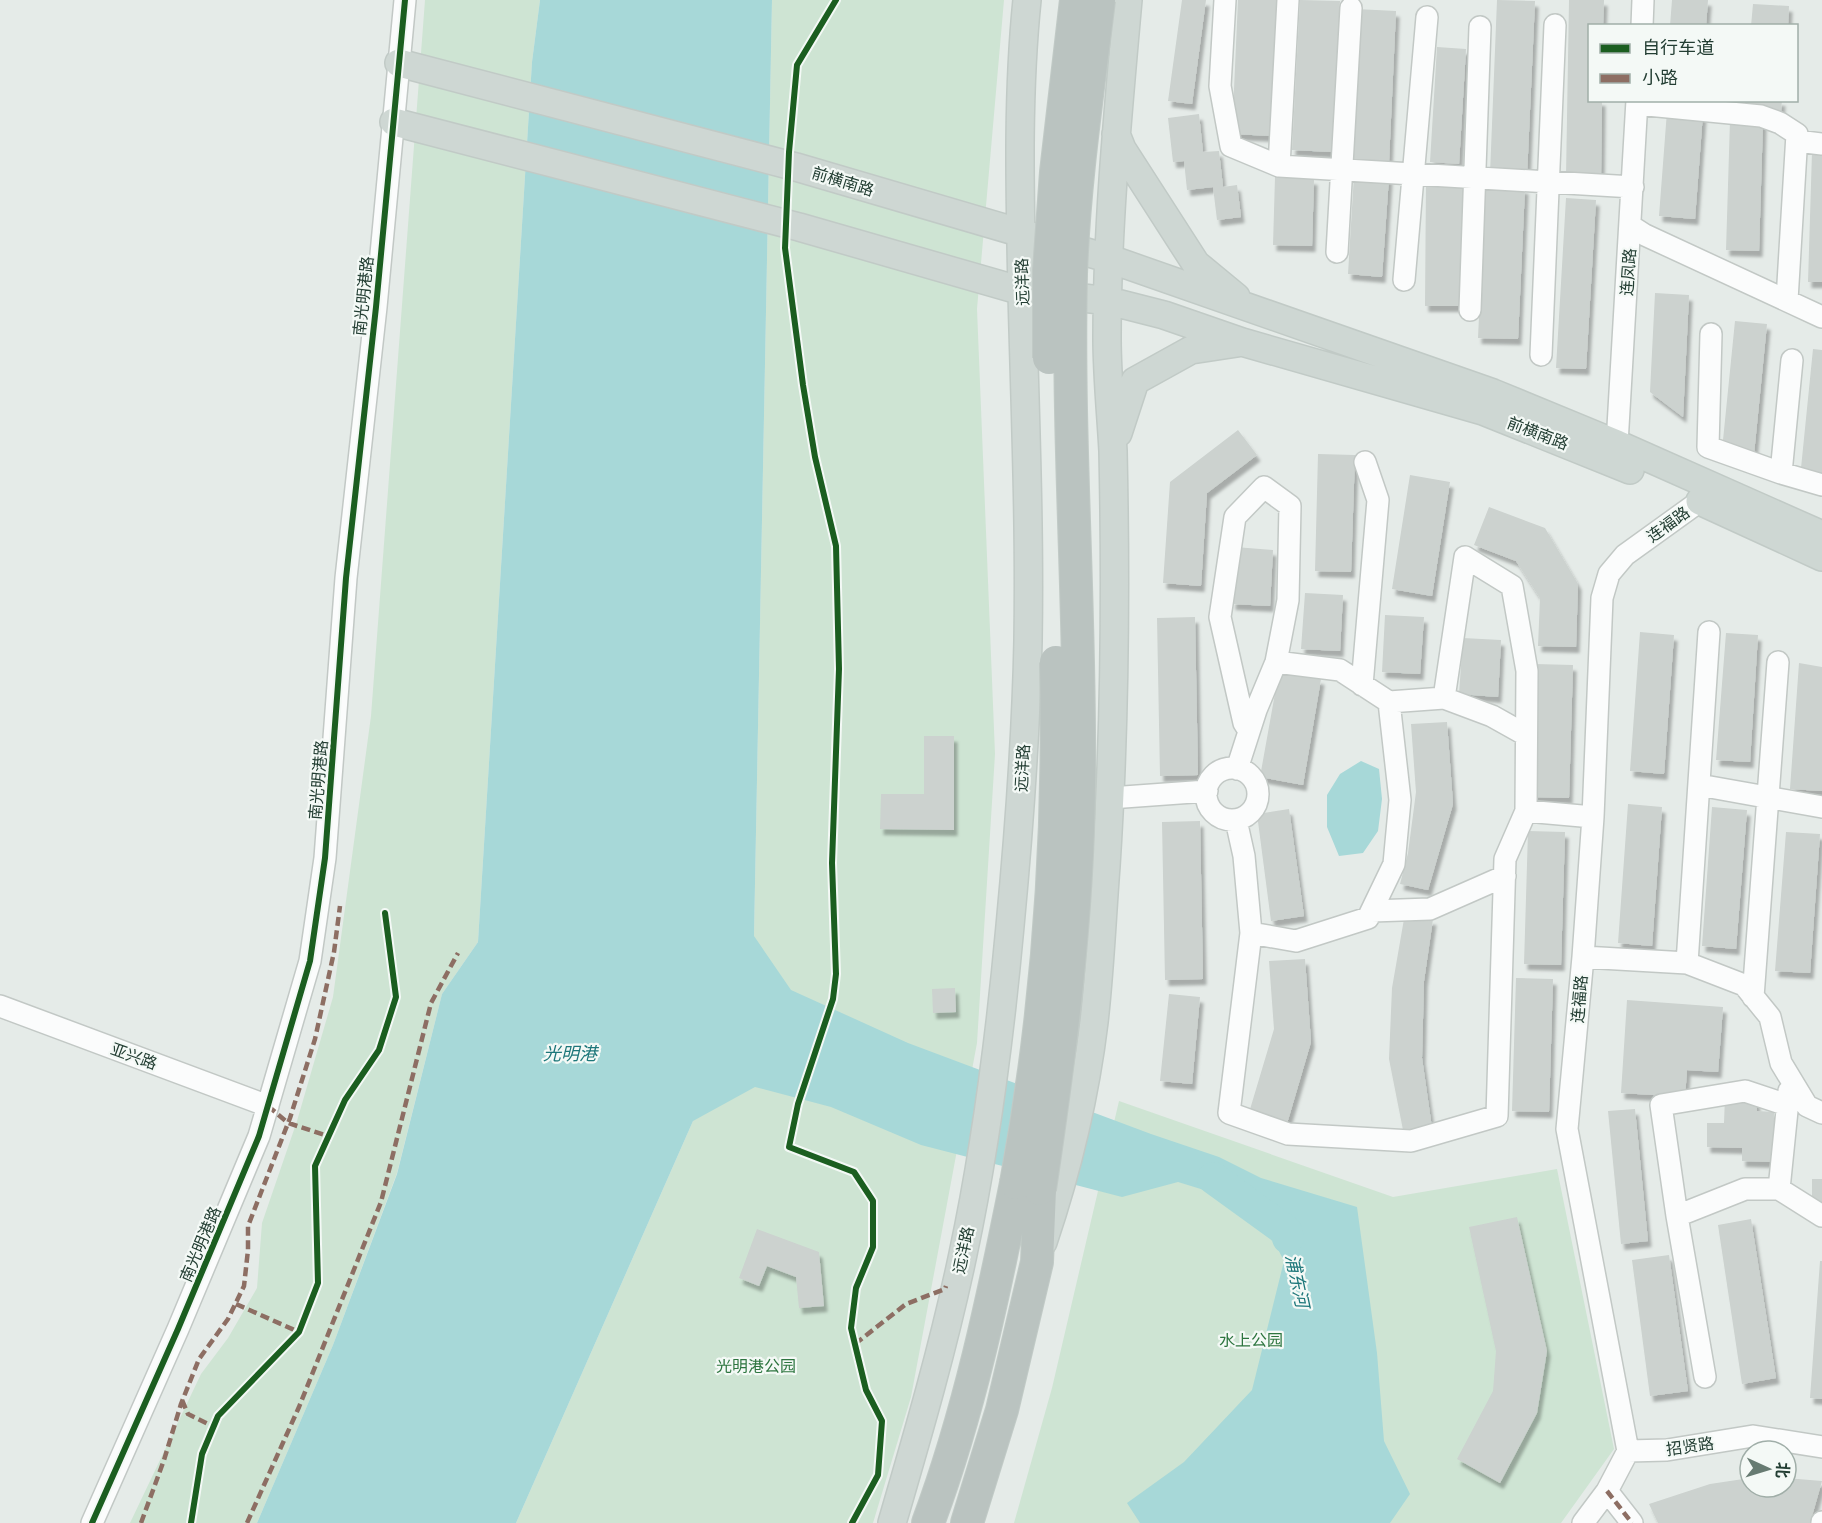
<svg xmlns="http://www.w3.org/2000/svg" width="1822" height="1523" font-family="'Golos Text','Noto Sans SC',sans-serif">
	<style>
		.green { fill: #cee4d3 }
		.water { fill: #a7d8d8 }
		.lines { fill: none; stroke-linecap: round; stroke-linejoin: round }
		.river { stroke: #a7d8d8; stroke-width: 32 }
		.building { fill: #ccd2cf; filter: url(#shadow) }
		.minor-casing { stroke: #c2c8c5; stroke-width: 24 }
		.major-casing { stroke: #c1cac6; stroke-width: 30 }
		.highway-casing { stroke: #c1cac6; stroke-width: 34 }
		.minor { stroke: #fbfcfc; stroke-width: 21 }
		.major { stroke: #ced7d3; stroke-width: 27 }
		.highway { stroke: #bac3c0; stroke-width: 32 }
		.highway-bridge-casing { stroke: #c1cac6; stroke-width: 34; stroke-linecap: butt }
		.highway-bridge { stroke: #bac3c0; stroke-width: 32 }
		.quiet { stroke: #8d6e63; stroke-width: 4.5; stroke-dasharray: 9 4.5; stroke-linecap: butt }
		.cycleway-casing { stroke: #f4f9f6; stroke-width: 10 }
		.cycleway { stroke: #1b5e20; stroke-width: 6 }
		.labels { text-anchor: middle; stroke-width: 4.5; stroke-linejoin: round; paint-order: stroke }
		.street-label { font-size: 16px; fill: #233e33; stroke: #f4f9f6 }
		.park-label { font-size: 16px; fill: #2d753f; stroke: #f4f9f6 }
		.water-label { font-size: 18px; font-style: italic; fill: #1d777a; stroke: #f4f9f6 }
	</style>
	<defs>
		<filter id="shadow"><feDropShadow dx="3.5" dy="6" stdDeviation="1.5" flood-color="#0004"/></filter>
	</defs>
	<rect width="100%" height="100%" fill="#e5ebe8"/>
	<!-- green -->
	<path class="green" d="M425,0H540L532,62L478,942L442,994L397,1173L333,1345L257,1523H130L201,1374L228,1338L257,1288L262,1223L297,1121L333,997L371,716Z
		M772,0H1004L977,309L995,754L977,1043L911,1397L873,1523H516L693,1121L754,936Z
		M1119,1101L1393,1197L1557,1169L1614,1449L1561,1523H1014L1052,1388Z"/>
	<!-- water -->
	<path class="water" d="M540,0H772L754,936L791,990L908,1043L1151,1134L1219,1157L1261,1178L1357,1207L1377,1353L1384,1441L1410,1494L1390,1523H1140L1127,1503L1184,1462L1252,1390L1284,1261L1256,1206L1178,1182L1122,1197L921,1145L831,1107L755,1087L693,1121L516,1523H257L333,1345L397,1174L442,994L478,942L532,62Z
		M1361,761L1379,769L1382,799L1378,831L1363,853L1339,856L1327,827V795L1340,774Z"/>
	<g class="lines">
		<!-- river -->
		<path class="river" d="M1213,1178L1286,1231L1288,1238"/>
	</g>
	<!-- building -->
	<path class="building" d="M1182,0H1206L1192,104L1168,101Z
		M1238,0H1278L1272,136L1232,134Z
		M1300,0L1340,1L1332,152L1292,150Z
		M1497,0L1535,1L1527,176L1490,174Z
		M1569,0H1604L1603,26H1590V100H1602L1601,177L1566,176Z
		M1672,0H1708L1706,26H1670Z
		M1753,4L1789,6L1788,26H1751Z
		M1356,9L1396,11L1389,162L1349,160Z
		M1437,47L1466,49L1459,164L1430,162Z
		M1745,100H1782L1781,112L1745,109Z
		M1667,111L1703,113L1695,219L1659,216Z
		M1199,114L1203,152L1219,151L1223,187L1237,185L1241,217L1217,220L1213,187L1187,190L1184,161L1173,162L1168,118Z
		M1730,120L1763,121L1759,251L1726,250Z
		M1812,152H1822V282H1808Z
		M1354,175L1389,177L1382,277L1348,274Z
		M1275,177L1314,179L1312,246L1273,245Z
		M1426,181H1463V306H1425Z
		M1485,186L1525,188L1518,339L1478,338Z
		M1566,198L1596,200L1586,369L1556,368Z
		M1655,293L1689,295L1683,417L1650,392Z
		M1735,321L1767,324L1754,454L1722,450Z
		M1813,349L1822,350V480L1800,478Z
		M1238,430L1257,455L1207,493L1201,586L1163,583L1170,482Z
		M1318,454L1355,455L1351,572L1315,571Z
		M1410,475L1450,482L1432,596L1392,589Z
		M1489,507L1545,528L1578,584L1576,647L1538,646L1540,598L1516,561L1474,545Z
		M1235,547L1273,550L1270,606L1232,604Z
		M1305,593L1343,595L1340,651L1301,649Z
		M1385,615L1424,617L1420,674L1382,672Z
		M1195,617L1198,775L1160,776L1157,618Z
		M1640,632L1674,635L1664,774L1630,771Z
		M1726,633L1758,635L1750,762L1716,760Z
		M1463,638L1501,640L1498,697L1459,694Z
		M1799,663L1822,667V791L1790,789Z
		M1535,664L1573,665L1569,798L1531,797Z
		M1279,671L1321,679L1303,785L1260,777Z
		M1447,722L1453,804L1428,890L1400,884L1408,853L1416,792L1411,724Z
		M924,736H954V830L880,829L881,794H924Z
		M1628,804L1662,807L1652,946L1618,943Z
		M1712,807L1747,810L1736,949L1702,946Z
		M1289,809L1304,916L1271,921L1257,814Z
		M1200,821L1203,979L1165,980L1162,822Z
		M1528,831L1565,832L1561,965L1524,964Z
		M1786,832L1820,834L1810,973L1775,971Z
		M1404,919H1433L1424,981L1422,1058L1433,1135H1404L1389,1059L1392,988Z
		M1305,959L1311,1042L1286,1127L1248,1116L1274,1029L1269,961Z
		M1516,978L1553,979L1549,1112L1512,1111Z
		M955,988L956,1012L933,1013L932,989Z
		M1169,994L1200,997L1192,1084L1160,1081Z
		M1627,1000L1723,1007L1718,1072L1687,1070L1685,1097L1621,1093Z
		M1725,1096H1756L1757,1111L1774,1112L1773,1162L1742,1161V1148L1707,1147V1123H1724Z
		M1635,1109L1648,1241L1621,1244L1608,1111Z
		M1812,1179H1822V1204L1812,1203Z
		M1517,1217L1547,1351L1537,1413L1500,1483L1457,1459L1493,1391L1496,1351L1469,1227Z
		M1751,1219L1776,1378L1742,1384L1718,1225Z
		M757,1229L819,1252L824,1306L799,1308L796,1277L767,1266L759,1286L739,1278Z
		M1669,1255L1688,1391L1650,1396L1632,1260Z
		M1820,1261H1822V1399L1810,1398Z
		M1750,1478V1487H1786V1478L1822,1481L1810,1523H1658L1649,1504L1710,1484Z"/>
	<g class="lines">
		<!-- minor casing -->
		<g class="minor-casing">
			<path id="minor" d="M1225,0L1220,86L1231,146L1279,166
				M1288,0L1279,166L1633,187
				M1642,26L1643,0
				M1637,104L1761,116L1780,123L1797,134L1787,300
				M1797,141L1822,144
				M1631,226L1645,235L1822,317
				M1337,252L1351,8
				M1404,280L1427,17
				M1470,310L1480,27
				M1711,334L1708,447L1781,473
				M1541,355L1555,25
				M1792,360L1781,473L1822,485
				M1617,444L1637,100
				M1362,685L1378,500L1365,462
				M1444,698L1492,716L1526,735
				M1389,702L1444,698L1465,557L1512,586L1527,671L1526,811
				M1249,731L1244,723L1220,617L1235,517L1264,487L1290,506L1288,600L1276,662
				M1206 794a26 26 0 1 1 52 0a26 26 0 1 1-52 0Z
				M1699,785L1822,807
				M1110,798L1207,791
				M1236,820L1244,856L1251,933L1296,941L1368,918L1394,864L1400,800L1389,702L1340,670L1276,662L1256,710L1237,769
				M1372,911L1430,909L1505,876
				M1251,933L1229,1113L1288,1134L1411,1141L1497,1116L1505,859L1526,811L1593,817
				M1583,957L1687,963L1744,985L1770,1017L1781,1063L1807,1106L1822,1113
				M1687,963L1709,632
				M1753,997L1778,662
				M0,1006L268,1106
				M1787,1105L1745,1091L1661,1105L1677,1216L1745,1189H1779L1822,1216
				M1779,1189L1789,1091
				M1677,1216L1705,1377
				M1628,1451L1667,1450L1753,1436L1822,1447
				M1607,1491L1632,1523
				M92,1523L178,1329L259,1136L310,961L325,858L346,578L376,307L405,0
				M1583,1523L1607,1491L1628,1451L1567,1129L1583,957L1593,817L1602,598L1609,574L1625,555L1700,501
				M1822,1523V1522"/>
		</g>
		<!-- major casing -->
		<g class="major-casing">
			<path id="major" d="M399,63L796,167L1110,259L1493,393L1617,444L1822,535
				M394,122L799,227L1022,291L1109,301L1164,315L1242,342L1483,411L1630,470
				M1116,134L1122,149L1196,264L1236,297
				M1118,433L1135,381L1191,350L1237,343
				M1700,501L1822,557
				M1043,1242C1067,1171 1085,1097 1094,1022C1100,970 1102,918 1106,866C1115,728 1116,589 1113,451C1111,414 1107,376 1107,338C1107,226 1118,112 1128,0
				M892,1523C918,1434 944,1345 963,1254C986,1146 1000,1036 1010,926C1019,831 1026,736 1028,641C1030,525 1025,409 1022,293C1020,195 1017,98 1027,0"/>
		</g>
		<!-- highway casing -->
		<g class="highway-casing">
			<path id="highway" d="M928,1523C969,1413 993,1298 1016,1183
				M967,1523L1002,1410L1037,1262L1040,1189"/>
		</g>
		<!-- minor -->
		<use href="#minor" class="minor"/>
		<!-- major -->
		<use href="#major" class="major"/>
		<!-- highway -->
		<use href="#highway" class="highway"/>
		<!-- highway-bridge casing -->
		<g class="highway-bridge-casing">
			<path id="highway-bridge" d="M1049,358V270L1056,172L1076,0
				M1016,1183C1048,1011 1060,837 1056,662
				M1040,1189C1060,1055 1078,920 1079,784C1081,614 1067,444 1071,274C1074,183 1088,91 1099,0"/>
		</g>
		<!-- highway-bridge -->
		<use href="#highway-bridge" class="highway-bridge"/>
		<!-- quiet -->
		<path class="quiet" d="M268,1106L288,1123L328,1136
			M236,1304L299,1332
			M855,1344L906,1304L945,1289L946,1286
			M182,1400L188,1414L214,1427
			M1607,1491L1632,1523
			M141,1523L164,1460L181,1404L199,1359L228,1319L244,1286L248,1250V1226L290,1118L315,1039L334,952L340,906
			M247,1523L299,1407L381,1202L431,1003L458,953"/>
		<!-- cycleway casing -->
		<g class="cycleway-casing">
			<path id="cycleway" d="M836,0L797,65L789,152L785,248L803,385L815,457L836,546L839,669L832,863L836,974L833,999L798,1104L789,1147L854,1172L873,1201V1247L856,1288L851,1328L866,1390L882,1421L878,1475L852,1523
				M92,1523L178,1329L259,1136L310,961L325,858L346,578L376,307L405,0
				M191,1523L202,1454L218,1416L299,1332L318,1283L315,1166L345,1100L379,1050L396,997L385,913"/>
		</g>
		<!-- cycleway -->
		<use href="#cycleway" class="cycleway"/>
	</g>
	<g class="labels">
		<!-- street labels -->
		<g class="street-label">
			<text transform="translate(843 181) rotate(17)" y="6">前横南路</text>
			<text transform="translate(1628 272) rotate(-86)" y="6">连凤路</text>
			<text transform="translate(1022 282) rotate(-92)" y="6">远洋路</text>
			<text transform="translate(363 296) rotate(-84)" y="6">南光明港路</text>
			<text transform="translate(1538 433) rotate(21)" y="6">前横南路</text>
			<text transform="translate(1668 524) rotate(-36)" y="6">连福路</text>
			<text transform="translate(1022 768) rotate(-87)" y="6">远洋路</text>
			<text transform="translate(318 780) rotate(-85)" y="6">南光明港路</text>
			<text transform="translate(1579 999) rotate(-85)" y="6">连福路</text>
			<text transform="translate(134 1056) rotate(20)" y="6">亚兴路</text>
			<text transform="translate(200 1244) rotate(-67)" y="6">南光明港路</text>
			<text transform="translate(963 1250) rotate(-78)" y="6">远洋路</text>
			<text transform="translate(1690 1446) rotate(-8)" y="6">招贤路</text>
		</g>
		<!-- park labels -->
		<g class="park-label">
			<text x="1251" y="1346">水上公园</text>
			<text x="756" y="1372">光明港公园</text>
		</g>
		<!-- water labels -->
		<g class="water-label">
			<text x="570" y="1060">光明港</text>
			<text transform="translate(1297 1281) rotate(78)" y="6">浦东河</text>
		</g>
	</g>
	<!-- legend -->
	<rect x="1588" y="24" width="210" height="78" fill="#f4f9f6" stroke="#a0aea8" stroke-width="1.5"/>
	<rect x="1600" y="44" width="30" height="9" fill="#1b5e20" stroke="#a0aea8" stroke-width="1.5"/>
	<text x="1642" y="54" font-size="18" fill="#233e33">自行车道</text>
	<rect x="1600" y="74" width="30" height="9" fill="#8d6e63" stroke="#a0aea8" stroke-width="1.5"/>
	<text x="1642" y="84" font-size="18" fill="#233e33">小路</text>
	<!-- north arrow -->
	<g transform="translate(1768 1469) rotate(94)"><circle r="28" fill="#f4f9f6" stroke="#a0aea8" stroke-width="1.5"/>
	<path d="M0-4.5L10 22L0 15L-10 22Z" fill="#677b72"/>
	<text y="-9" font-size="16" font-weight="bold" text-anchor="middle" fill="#233e33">北</text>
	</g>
</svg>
